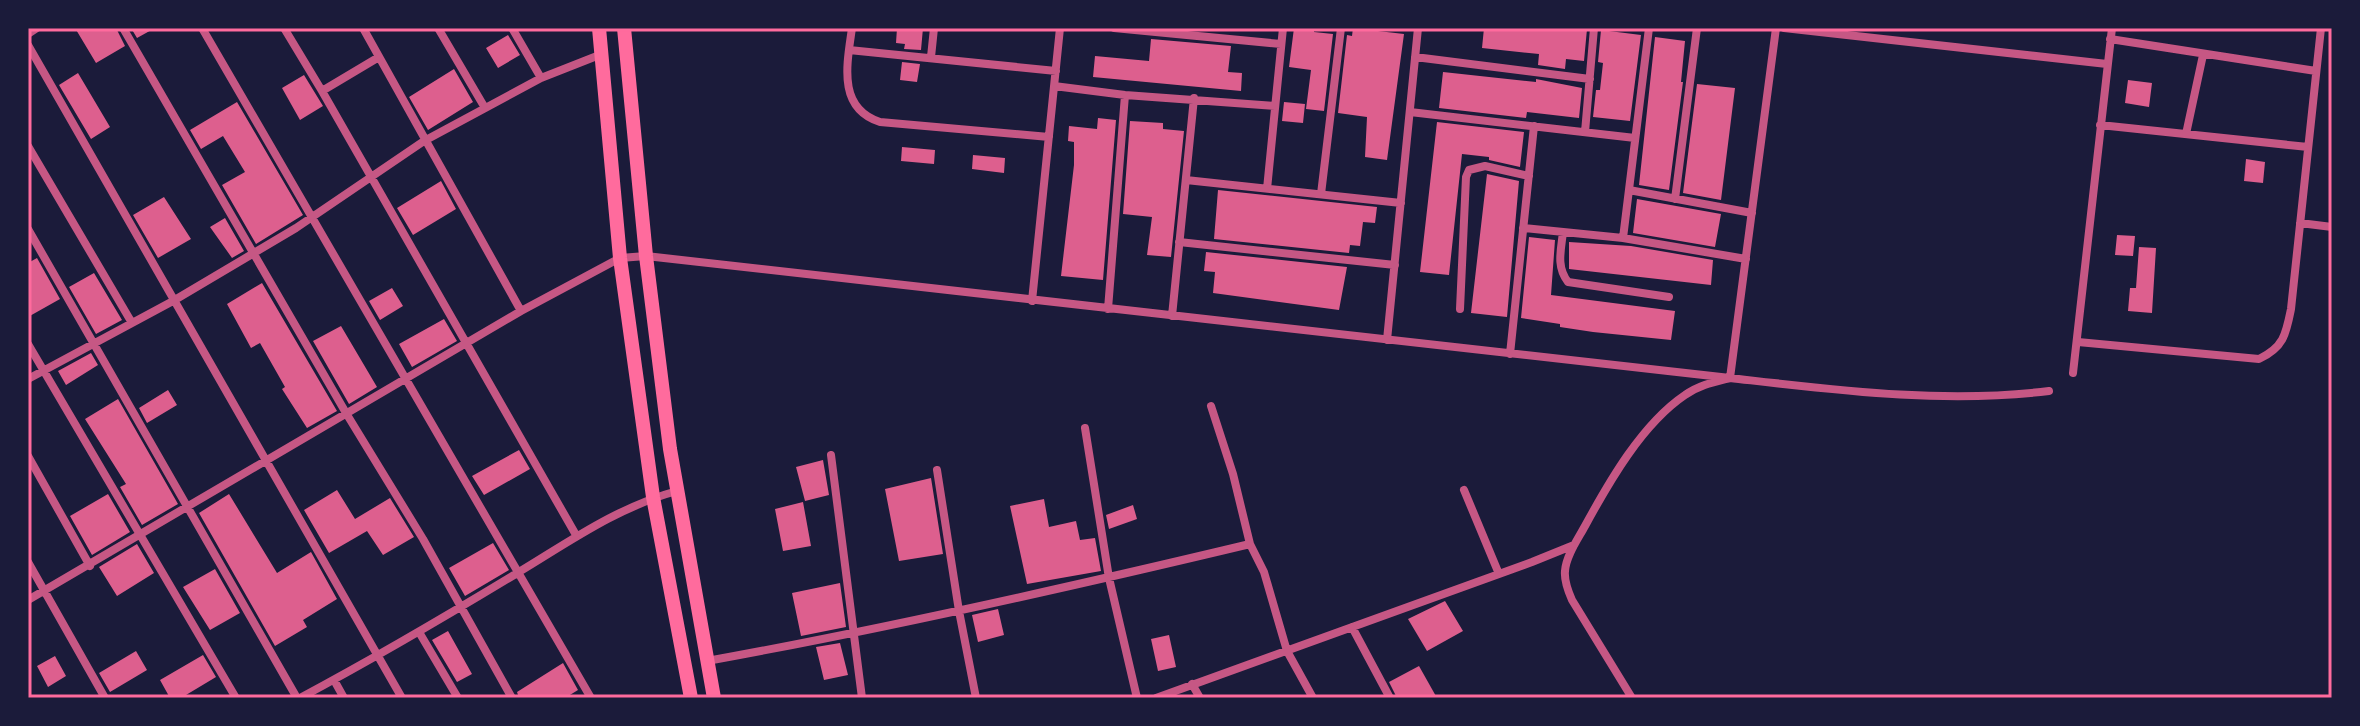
<svg xmlns="http://www.w3.org/2000/svg" width="2360" height="726" font-family="'Source Serif 4',serif">
	<style>
		.building { fill: #dd5f8e }
		.lines { fill: none; stroke-linecap: round; stroke-linejoin: round }
		.minor { stroke: #c65784; stroke-width: 8 }
		.secondary { stroke: #ff6b9d; stroke-width: 14 }
		.neatline { fill: none; stroke: #ff6b9d; stroke-width: 3 }
	</style>
	<rect width="100%" height="100%" fill="#1b1b3a"/>
	<!-- building -->
	<path class="building" d="M75,28H116L125,46L96,63Z
		M131,28H155L137,38Z
		M897,28H923L921,50L904,49L905,44L896,43Z
		M1294,28H1314V32L1333,34L1324,111L1306,109L1311,70L1289,67Z
		M1353,28H1378V31L1404,34L1387,160L1365,157L1367,117L1338,113L1347,35L1352,36Z
		M1484,28L1587,29L1584,61L1566,59L1565,69L1538,65L1539,54L1482,48Z
		M1601,30L1641,35L1630,121L1593,117L1596,90H1600L1603,63L1598,62Z
		M508,35L520,55L498,68L486,48Z
		M1655,37L1685,41L1681,82H1683L1669,190L1639,185Z
		M1151,39L1231,46L1228,72L1242,73L1241,91L1093,77L1095,56L1149,61Z
		M902,62L920,64L917,82L900,80Z
		M454,69L473,102L428,130L409,97Z
		M1443,72L1536,82V79L1582,88L1579,118L1527,112L1526,118L1439,108Z
		M78,73L110,127L91,139L59,85Z
		M304,75L323,106L300,120L282,88Z
		M2128,80L2152,83L2149,107L2125,103Z
		M1697,84L1735,88L1721,200L1683,193Z
		M237,102L303,215L256,244L222,185L245,172L223,136L201,149L190,130Z
		M1284,102L1305,104L1303,123L1282,121Z
		M1098,118L1116,120L1103,280L1061,276L1074,165V142L1068,141L1069,126L1097,129Z
		M1130,121L1163,123V129L1184,131L1171,257L1147,255L1152,217L1123,214Z
		M1437,122L1524,132L1520,167L1489,160V157L1462,154L1449,275L1420,272Z
		M902,147L935,150L934,164L901,161Z
		M973,155L1005,158L1004,173L972,169Z
		M2246,159L2265,162L2263,183L2244,181Z
		M1487,174L1519,181L1507,317L1471,313Z
		M441,181L456,209L413,235L397,208Z
		M1218,190L1377,207L1375,223L1363,222L1360,246L1350,245L1349,253L1214,239Z
		M164,197L191,239L158,258L133,215Z
		M1637,199L1721,214L1715,247L1633,233Z
		M225,218L244,251L232,258L210,227Z
		M2117,235L2135,236L2133,256L2115,255Z
		M1529,237L1555,240L1551,295L1675,311L1671,340L1593,332L1560,327V324L1521,318Z
		M1569,242L1631,246L1713,260L1711,285L1569,269Z
		M2139,247L2156,248L2152,313L2128,311L2130,288H2136Z
		M1206,252L1347,267L1339,310L1213,293L1215,272L1204,271Z
		M37,258L60,299L28,317V263Z
		M94,273L122,320L96,334L69,287Z
		M262,283L337,411L307,428L282,389L285,387L260,343L251,348L227,304Z
		M392,288L403,306L380,320L369,301Z
		M444,319L457,341L412,367L399,344Z
		M341,326L377,387L349,404L313,341Z
		M91,353L98,365L66,385L58,371Z
		M168,390L177,405L147,423L139,408Z
		M118,399L178,504L142,525L120,487L126,484L85,419Z
		M519,450L530,469L484,495L472,476Z
		M823,460L829,495L805,501L796,467Z
		M931,478L943,554L899,561L885,489Z
		M337,490L355,519L390,498L414,537L383,555L367,531L329,553L304,510Z
		M108,494L130,532L92,555L70,516Z
		M229,494L277,573L311,552L337,599L303,620L307,627L275,646L199,513Z
		M1044,499L1049,527L1076,521L1080,540L1095,538L1101,571L1027,584L1010,506Z
		M803,502L811,546L783,551L775,509Z
		M1133,505L1137,519L1109,529L1106,515Z
		M493,543L509,570L465,596L449,568Z
		M137,544L154,573L117,596L99,567Z
		M215,569L240,613L210,630L183,587Z
		M840,583L846,627L801,636L792,593Z
		M1445,601L1463,631L1427,651L1408,619Z
		M998,609L1004,635L978,642L972,615Z
		M448,631L472,674L457,682L432,640Z
		M1169,635L1176,667L1158,671L1151,639Z
		M840,643L848,675L824,680L816,647Z
		M136,651L147,670L110,692L99,673Z
		M203,655L216,677L181,698H170L160,680Z
		M55,656L66,676L48,687L37,666Z
		M563,663L578,690L565,698H519L517,692Z
		M1419,666L1437,698H1397L1389,682Z"/>
	<g class="lines">
		<!-- minor -->
		<path class="minor" d="M123,28L346,413L423,539L512,698
			M202,28L591,698
			M284,28L322,91
			M363,28L521,311
			M438,28L485,108
			M512,28L541,78
			M852,28C847,64 837,108 880,122L1049,137
			M1114,28L1281,44
			M1784,28L2107,64
			M28,34L37,28
			M2110,39L2316,71
			M28,45L402,698
			M849,50L1056,71
			M379,57L322,91L576,535
			M931,57L934,28
			M1415,57L1590,79
			M1054,86L1125,95L1275,106
			M1410,112L1635,138
			M2100,125L2308,147
			M1585,132L1594,28
			M2186,134L2203,55
			M28,146L132,323
			M1186,180L1401,203
			M1267,189L1283,28
			M1629,190L1752,213
			M1321,194L1341,28
			M1675,199L1697,28
			M2300,223L2332,227
			M1523,228L1623,238L1746,259
			M28,229L297,698
			M1563,232C1561,250 1556,267 1568,282L1669,297
			M1623,238L1649,28
			M1179,242L1395,265
			M1032,301L1060,28
			M1108,309L1125,95
			M1460,309L1466,177L1469,170L1485,166L1529,176
			M1172,316L1194,98
			M1387,340L1418,28
			M2078,342L2259,359C2284,347 2286,334 2291,309L2321,28
			M28,344L236,698
			M1510,354L1534,126
			M2073,373L2112,28
			M28,379L173,301L296,228L424,141L541,78L602,54
			M1211,406L1233,474L1250,544L1264,572L1287,651L1313,698
			M1085,428L1109,578L1137,698
			M831,455L862,698
			M28,456L90,566
			M937,470L959,611L976,698
			M1464,490L1499,574
			M28,562L105,698
			M28,600L521,311L620,258L646,256L1730,378L1776,28
			M1352,627L1390,698
			M419,632L458,698
			M707,661C890,628 1070,587 1250,544
			M334,680L344,698
			M1192,684L1200,698
			M300,698C373,659 443,618 514,575C566,544 617,507 677,491
			M1156,698L1532,562L1574,545
			M1632,698L1572,600C1568,591 1564,581 1565,571C1566,556 1578,539 1585,526C1609,482 1642,424 1685,395C1699,385 1714,382 1730,378C1836,390 1943,404 2049,391"/>
		<!-- secondary -->
		<path class="secondary" d="M599,28L620,258L653,497L691,698
			M624,28L646,256L670,449L714,698"/>
	</g>
	<!-- border -->
	<rect width="2360" height="726" fill="none" stroke="#1b1b3a" stroke-width="60"/>
	<rect x="30" y="30" width="2300" height="666" class="neatline"/>
</svg>
